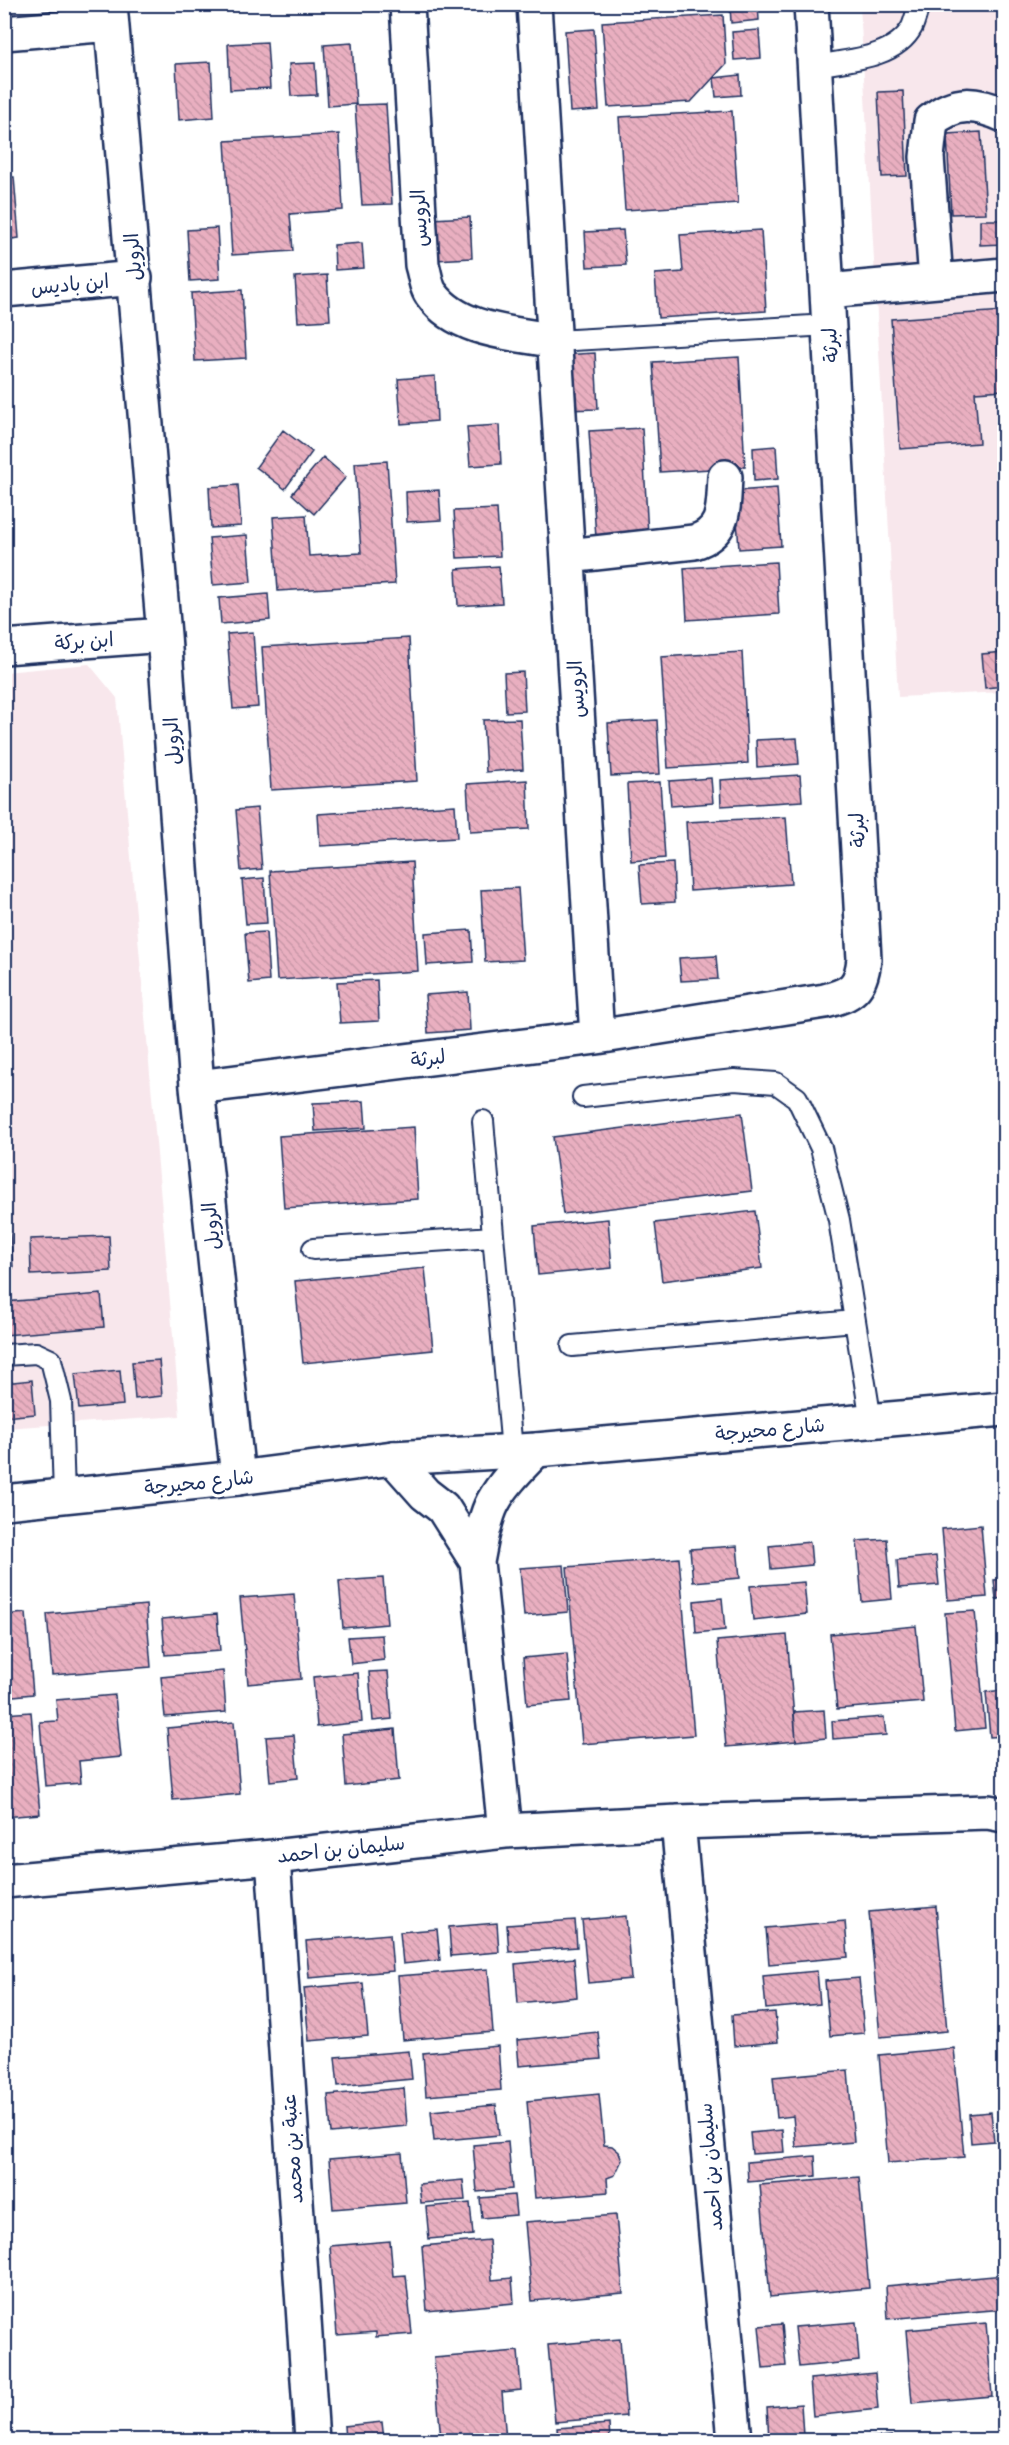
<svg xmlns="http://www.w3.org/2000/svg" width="1009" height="2445" font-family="Dekko,'Playpen Sans Arabic',sans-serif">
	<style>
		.built { fill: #f8e7ec }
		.building { fill: url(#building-back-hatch); stroke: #1b2f5e; stroke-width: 1.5 }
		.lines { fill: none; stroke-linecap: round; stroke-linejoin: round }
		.lane-casing { stroke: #1b2f5e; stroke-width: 24 }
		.street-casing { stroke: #1b2f5e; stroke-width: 38 }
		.secondary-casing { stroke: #1b2f5e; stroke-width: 38 }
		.lane { stroke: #fff; stroke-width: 20 }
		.street { stroke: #fff; stroke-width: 33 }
		.secondary { stroke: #fff; stroke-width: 33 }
		.labels { text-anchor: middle; stroke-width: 6; stroke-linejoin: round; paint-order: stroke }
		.street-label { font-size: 20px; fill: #1b2f5e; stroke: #fff }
	</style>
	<defs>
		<pattern id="building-back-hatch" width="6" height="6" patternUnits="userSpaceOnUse" patternTransform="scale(1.5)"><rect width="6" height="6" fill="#e9afc0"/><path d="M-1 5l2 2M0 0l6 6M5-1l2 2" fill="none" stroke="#c797a7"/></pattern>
	</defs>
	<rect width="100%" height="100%" fill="#fff"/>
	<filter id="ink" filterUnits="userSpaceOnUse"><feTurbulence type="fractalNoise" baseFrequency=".0167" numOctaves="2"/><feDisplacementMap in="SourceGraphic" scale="12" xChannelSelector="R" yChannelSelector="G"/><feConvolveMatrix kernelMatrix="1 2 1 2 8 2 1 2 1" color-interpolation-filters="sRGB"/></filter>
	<g filter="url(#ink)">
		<!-- built -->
		<path class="built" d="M860,5H1004V692L898,697Z
			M89,664L117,698L180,1416L5,1428V672Z"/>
		<!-- building -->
		<path class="building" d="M182,4H274L182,10Z
			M339,4H353L354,7H339Z
			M563,4H591V5L563,7Z
			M730,4H758L759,20L731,23Z
			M723,15L726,64L691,102L608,107L602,22Z
			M594,29L599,110L570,112L565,31Z
			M759,30L761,58L734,60L732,32Z
			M267,42L270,88L230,90L228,44Z
			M352,43L356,104L328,106L324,45Z
			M211,62L214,117L179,120L176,64Z
			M315,63L317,95L291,96L289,64Z
			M740,75L741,95L716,97L714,78Z
			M903,91L907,176L882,177L878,92Z
			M386,104L392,204L362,205L355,105Z
			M732,111L738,203L625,210L619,117Z
			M981,132L986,213L951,214L947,134Z
			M339,134L343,210L290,214L293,251L232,255L225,141Z
			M4,177H14L19,238L4,240Z
			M470,217L472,258L435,260L432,219Z
			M980,220H1004V244L980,245Z
			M217,228L220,279L190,281L187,230Z
			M623,230L626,265L587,267L585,232Z
			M761,230L766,311L658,318L655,274L683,272L680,235Z
			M362,243L364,268L335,270L334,245Z
			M327,275L330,320L298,322L295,277Z
			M242,290L246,358L195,361L191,293Z
			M1004,311V390L975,392L979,443L900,449L891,319Z
			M595,353L598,409L565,410L562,355Z
			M739,357L745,467L660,472L653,362Z
			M435,376L437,421L401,424L398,379Z
			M499,425L501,464L470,466L467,427Z
			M642,428L648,535L596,538L589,431Z
			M283,430L312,452L285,489L256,467Z
			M4,432L9,468L4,469Z
			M776,446L778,479L754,481L753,448Z
			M323,457L346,477L314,514L292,494Z
			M387,461L395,584L278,591L273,517L306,515L309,556L361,553L355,463Z
			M4,478L8,519L4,520Z
			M238,485L241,526L211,528L209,487Z
			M777,488L781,546L739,549L735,491Z
			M439,490L441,520L407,522L406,492Z
			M497,509L500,556L457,558L454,511Z
			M247,535L251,582L213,585L209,538Z
			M776,562L779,614L687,620L684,568Z
			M499,566L502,603L458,606L456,569Z
			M268,594L270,620L221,624L219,598Z
			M253,632L258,707L233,709L227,634Z
			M409,638L417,781L271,790L262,647Z
			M742,652L748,763L668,768L661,657Z
			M1004,652V686L985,688L982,654Z
			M523,672L525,711L506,712L504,673Z
			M520,719L523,769L486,772L483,720Z
			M657,720L660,774L611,776L608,723Z
			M797,738L799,764L757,767L756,740Z
			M800,775L802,801L721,806L720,780Z
			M711,778L713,803L671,806L669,781Z
			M527,780L529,829L470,832L467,784Z
			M660,782L665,858L631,861L627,784Z
			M455,805L457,838L320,846L318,814Z
			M257,808L262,869L241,871L236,810Z
			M786,817L791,884L690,891L686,822Z
			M412,862L418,971L277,980L270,871Z
			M673,863L675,902L642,904L639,865Z
			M264,878L267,923L246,924L242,880Z
			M518,888L523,960L485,962L481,890Z
			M471,930L473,962L427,965L425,933Z
			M266,932L269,981L249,983L245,933Z
			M716,956L718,979L681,981L679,958Z
			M377,980L379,1021L340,1023L337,982Z
			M468,992L470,1030L428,1033L425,995Z
			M364,1101L366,1128L315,1131L313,1103Z
			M742,1113L752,1191L563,1214L553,1137Z
			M414,1127L418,1199L284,1208L279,1136Z
			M4,1170L13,1268L4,1269Z
			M755,1211L762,1268L662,1281L655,1223Z
			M608,1219L612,1268L538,1275L534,1226Z
			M109,1236L111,1271L31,1275L30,1239Z
			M425,1268L433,1350L303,1363L295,1281Z
			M101,1294L104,1327L4,1335V1302Z
			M159,1360L162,1396L135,1399L132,1362Z
			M120,1370L123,1405L79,1409L75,1374Z
			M32,1380L35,1414L4,1417V1383Z
			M981,1525L987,1597L948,1600L942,1529Z
			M887,1539L892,1599L862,1602L857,1541Z
			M810,1542L812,1565L771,1569L769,1546Z
			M737,1546L740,1578L693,1582L690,1549Z
			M936,1556L939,1585L899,1588L897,1560Z
			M679,1558L694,1735L582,1744L567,1567Z
			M564,1565L568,1612L524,1616L520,1568Z
			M383,1578L387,1624L343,1628L339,1581Z
			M1004,1579V1598L996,1599L994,1580Z
			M804,1582L807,1614L753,1620L750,1586Z
			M294,1594L301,1679L248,1684L240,1598Z
			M722,1598L725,1630L696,1633L694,1601Z
			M146,1605L151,1667L52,1675L47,1614Z
			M975,1611L985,1728L955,1731L945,1613Z
			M26,1613L33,1694L4,1697V1615Z
			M217,1614L220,1651L165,1655L162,1619Z
			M916,1626L923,1702L837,1709L830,1634Z
			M382,1635L384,1660L351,1664L348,1637Z
			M787,1635L796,1741L726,1747L717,1641Z
			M567,1654L571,1701L527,1705L523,1658Z
			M223,1671L226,1712L165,1717L161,1677Z
			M388,1671L392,1719L373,1721L369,1672Z
			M358,1673L362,1722L317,1727L313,1677Z
			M1004,1690V1736L990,1737L986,1692Z
			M115,1695L121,1757L79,1761L81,1783L45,1786L40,1722L58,1721L56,1700Z
			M824,1710L826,1738L796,1741L794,1712Z
			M31,1712L40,1814L4,1817V1714Z
			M884,1717L886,1735L833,1739L832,1721Z
			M234,1722L240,1794L173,1800L167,1728Z
			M395,1729L399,1780L346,1786L342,1734Z
			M294,1735L298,1778L270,1781L266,1737Z
			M936,1906L947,2031L880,2037L869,1912Z
			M626,1916L631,1979L588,1983L582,1920Z
			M575,1920L577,1947L509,1952L507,1925Z
			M845,1921L848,1957L769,1964L766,1928Z
			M497,1923L499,1952L451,1956L449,1927Z
			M437,1929L440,1960L403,1964L400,1932Z
			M390,1934L393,1971L309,1978L306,1941Z
			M574,1958L577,1997L518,2003L515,1964Z
			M488,1969L493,2032L403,2040L398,1976Z
			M817,1971L820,2004L766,2009L763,1976Z
			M859,1978L864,2033L830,2036L825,1981Z
			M363,1983L368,2036L309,2041L304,1988Z
			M775,2012L778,2042L734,2046L732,2015Z
			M598,2032L601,2059L519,2066L517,2040Z
			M498,2046L501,2090L426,2096L423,2053Z
			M954,2048L964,2157L888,2163L879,2055Z
			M409,2051L412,2079L338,2086L335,2057Z
			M848,2070L854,2142L796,2147L793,2116L777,2118L773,2077Z
			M404,2088L407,2126L331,2133L328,2095Z
			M599,2094L604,2145L612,2146L619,2152L622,2160L615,2175L607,2178L608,2192L535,2198L527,2101Z
			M496,2105L499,2135L434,2141L431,2111Z
			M991,2112L994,2141L971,2143L969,2114Z
			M782,2130L784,2152L752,2154L750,2133Z
			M508,2142L512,2189L477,2192L473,2145Z
			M402,2153L406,2203L333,2209L329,2159Z
			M815,2156L816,2176L748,2182L747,2162Z
			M859,2177L869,2288L770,2297L760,2185Z
			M463,2180L465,2200L421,2203L419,2184Z
			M514,2195L516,2215L482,2218L480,2198Z
			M470,2203L473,2235L429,2239L426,2207Z
			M616,2215L623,2293L532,2301L525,2222Z
			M489,2240L492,2280L512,2278L514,2303L427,2311L422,2246Z
			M390,2241L393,2276L406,2275L412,2334L376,2337V2332L337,2335L330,2246Z
			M1004,2275V2309L888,2319L886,2286Z
			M856,2322L859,2361L799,2367L795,2327Z
			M986,2323L992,2396L912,2403L906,2330Z
			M782,2324L786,2366L763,2368L759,2326Z
			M620,2339L626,2416L555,2422L548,2345Z
			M518,2351L521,2390L502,2392L506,2440H441L434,2358Z
			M875,2373L878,2409L813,2416L810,2379Z
			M801,2404L803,2436L769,2439L767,2407Z
			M382,2422L384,2440H345L344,2426Z
			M609,2424L610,2440H558L557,2428Z
			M893,2436L894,2440H835Z"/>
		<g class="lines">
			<!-- lane casing -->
			<g class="lane-casing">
				<path id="lane" d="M815,66C846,60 895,59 912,27C915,20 917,12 919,4
					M556,341L829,325
					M583,1097L734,1080L776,1083L797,1098L821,1148L839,1220L871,1421
					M483,1121L512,1451
					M313,1249L493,1237
					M572,1346L855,1321
					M4,1355L36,1353L51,1360L61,1401L64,1496"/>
			</g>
			<!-- street casing -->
			<g class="street-casing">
				<path id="street" d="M110,4L164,635L197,1087L238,1478
					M407,4L422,265C425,274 426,288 432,295C459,332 515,333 556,341
					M534,4L597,1037
					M4,33L111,24
					M936,281L927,157L931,121C956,100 976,103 1004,115
					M4,290L135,278
					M827,291L1004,275
					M568,556L694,542C727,532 723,506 725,477
					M4,647L164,635
					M197,1087L597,1037L825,1001C852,994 861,988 864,959L811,4
					M393,1458L425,1494L443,1508L477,1562
					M678,1822L735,2440
					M505,1831L477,1562C481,1542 484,1519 493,1502C504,1482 521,1466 536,1450
					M273,1857L312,2440
					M4,1881L273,1857L505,1831L678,1822L988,1812L1004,1815"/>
			</g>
			<!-- secondary casing -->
			<g class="secondary-casing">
				<path id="secondary" d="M4,1502L238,1478L393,1458L536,1450L1004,1409"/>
			</g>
			<!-- lane -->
			<use href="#lane" class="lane"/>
			<!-- street -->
			<use href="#street" class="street"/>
			<!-- secondary -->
			<use href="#secondary" class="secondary"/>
		</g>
	</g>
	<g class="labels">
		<!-- street labels -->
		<g class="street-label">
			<text transform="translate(419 218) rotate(-93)" y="7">الرويس</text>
			<text transform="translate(133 257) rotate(-95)" y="7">الرويل</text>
			<text transform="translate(70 284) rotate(-5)" y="7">ابن باديس</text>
			<text transform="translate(830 345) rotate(-93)" y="7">لبرثة</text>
			<text transform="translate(84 641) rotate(-4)" y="7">ابن بركة</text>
			<text transform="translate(576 689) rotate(-93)" y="7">الرويس</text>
			<text transform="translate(172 741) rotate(-94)" y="7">الرويل</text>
			<text transform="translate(857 830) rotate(-93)" y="7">لبرثة</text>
			<text transform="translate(428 1058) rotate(-7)" y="7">لبرثة</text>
			<text transform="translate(211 1226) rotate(-96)" y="7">الرويل</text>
			<text transform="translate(770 1429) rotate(-5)" y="7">شارع محيرجة</text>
			<text transform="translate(199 1482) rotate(-6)" y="7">شارع محيرجة</text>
			<text transform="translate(341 1849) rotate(-6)" y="7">سليمان بن احمد</text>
			<text transform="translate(292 2149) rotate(-94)" y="7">عتبة بن محمد</text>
			<text transform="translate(710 2167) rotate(-95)" y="7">سليمان بن احمد</text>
		</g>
	</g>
	<!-- margin -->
	<rect width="1009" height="2445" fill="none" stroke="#fff" stroke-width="24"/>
	<rect x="12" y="12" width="985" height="2421" fill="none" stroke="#1b2f5e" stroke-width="2" filter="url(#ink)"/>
</svg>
